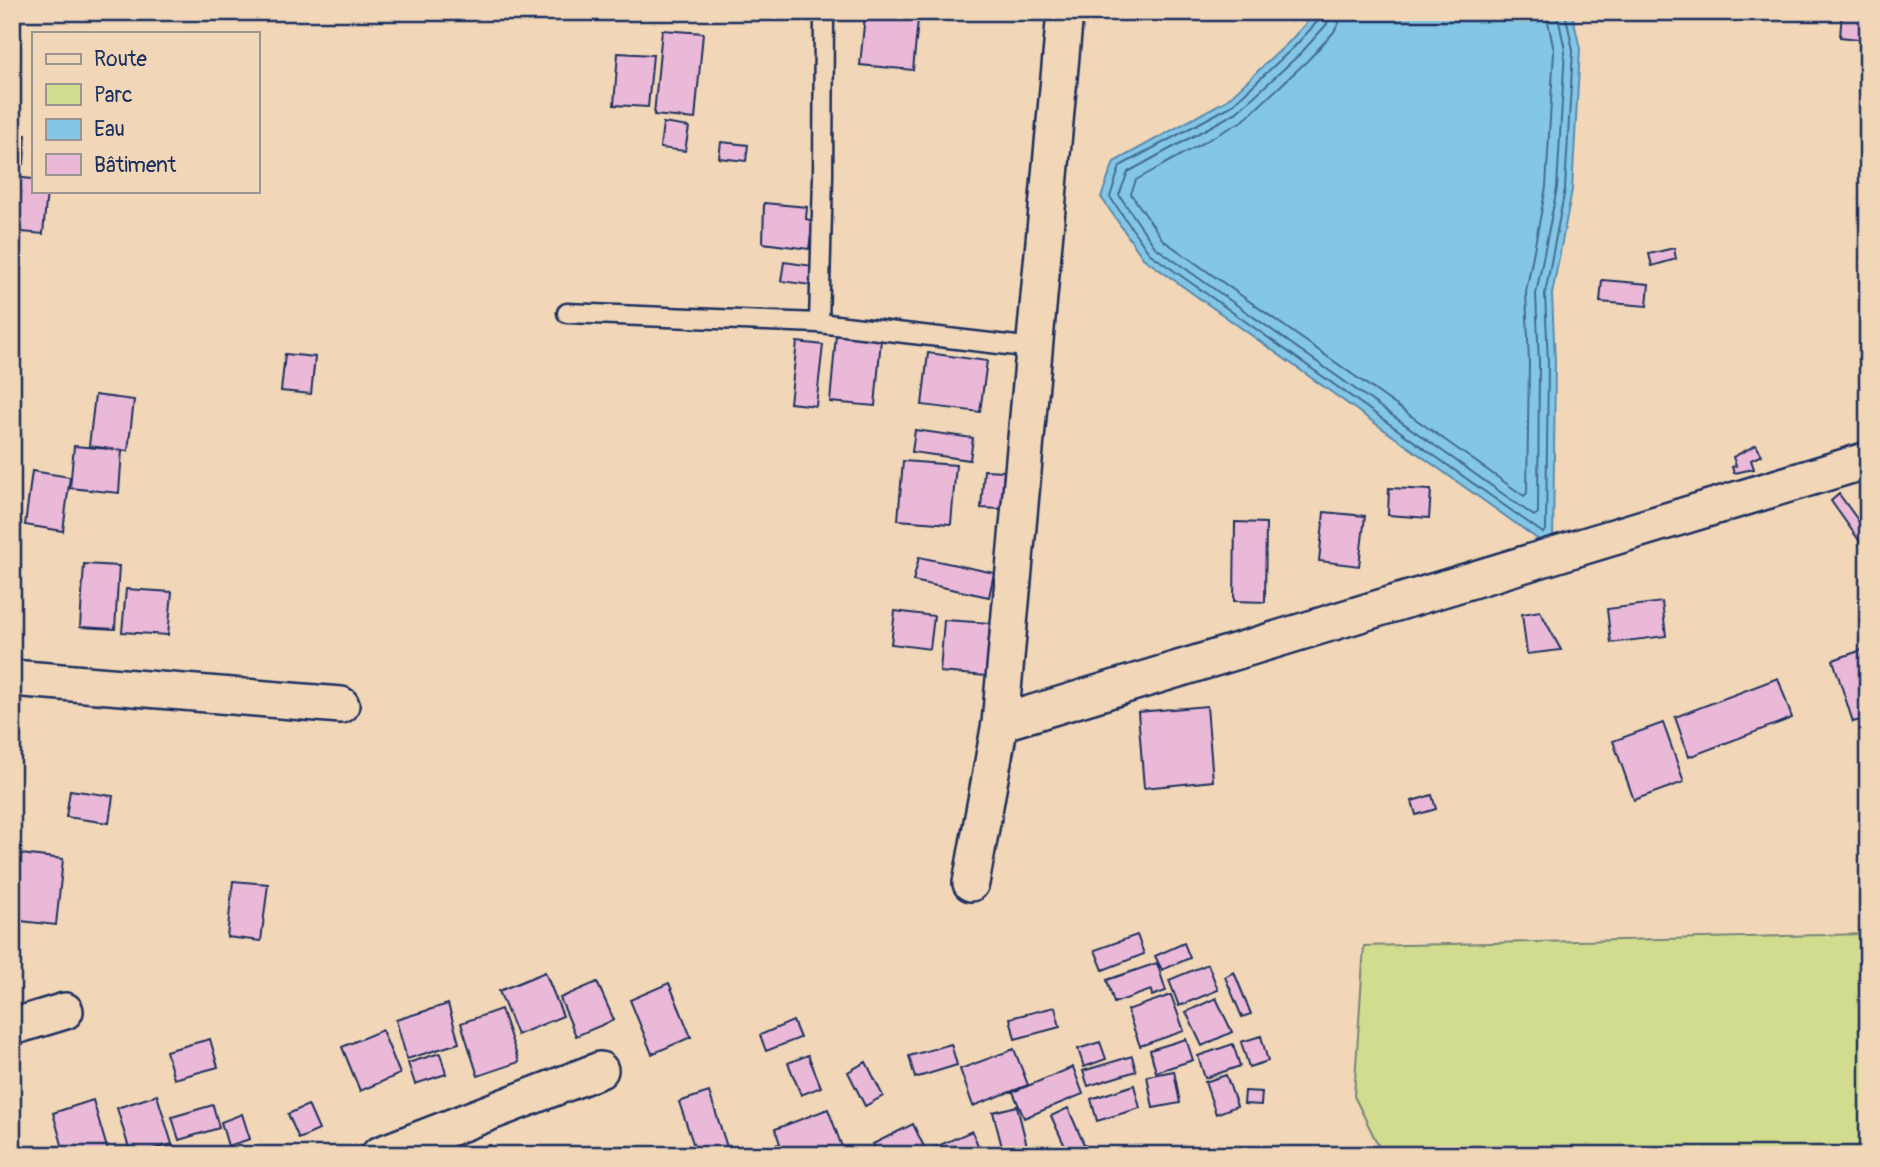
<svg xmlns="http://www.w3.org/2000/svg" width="1880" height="1167" font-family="Pangolin,sans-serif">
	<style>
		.green { fill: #d1dc8f; stroke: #768676; stroke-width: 2 }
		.water { fill: #84c7e5; stroke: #5a8aaf; stroke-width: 2 }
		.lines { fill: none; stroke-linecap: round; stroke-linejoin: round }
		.shore { stroke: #456c94; stroke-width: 2 }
		.building { fill: #ebb9d8; stroke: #1b2f5e; stroke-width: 2 }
		.service-casing { stroke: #1b2f5e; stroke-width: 23 }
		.minor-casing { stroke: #1b2f5e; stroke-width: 40 }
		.service { stroke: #f1d7b8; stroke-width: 18 }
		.minor { stroke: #f1d7b8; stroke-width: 35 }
	</style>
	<rect width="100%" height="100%" fill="#f1d7b8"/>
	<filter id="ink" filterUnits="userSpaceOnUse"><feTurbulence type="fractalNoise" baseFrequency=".0143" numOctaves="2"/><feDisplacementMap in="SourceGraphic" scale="14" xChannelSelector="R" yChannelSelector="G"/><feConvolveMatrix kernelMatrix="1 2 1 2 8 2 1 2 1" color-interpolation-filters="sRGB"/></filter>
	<g filter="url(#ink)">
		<!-- green -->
		<path class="green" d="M1868,934V1155H1383L1354,1096L1364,946Z"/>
		<!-- water -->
		<path class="water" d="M1316,12H1572L1580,49L1572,190L1552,294L1555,363L1553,550L1143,258L1101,197L1114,162L1227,100L1289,42Z"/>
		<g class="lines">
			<!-- shore -->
			<path class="shore" d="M1321,12L1319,20L1294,47L1231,106L1120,166L1110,197L1149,253L1543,533L1546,530L1548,363L1545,294L1565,189L1573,50L1565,12
				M1330,12L1327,24L1301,53L1237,112L1128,172L1119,195L1155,247L1534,516L1538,513L1539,363L1536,294L1557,188L1565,50L1557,12
				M1340,12L1339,23L1333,33L1308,60L1244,120L1136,180L1131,194L1163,240L1524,496L1527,493L1529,363L1526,292L1546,187L1554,51L1546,12"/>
		</g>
		<!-- building -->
		<path class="building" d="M1842,12H1868V40L1840,37Z
			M865,15L918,20L913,70L860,65Z
			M662,30L703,33L695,119L654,115Z
			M618,53L653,55L648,107L614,105Z
			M663,123L689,127L685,151L660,148Z
			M12,133L26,135L24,164L12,163Z
			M721,142L748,145L746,161L719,158Z
			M12,177L33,179V191H47L43,234L12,231Z
			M764,203L807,207L806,219L813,221L809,249L763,243Z
			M1674,248L1676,259L1652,266L1649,254Z
			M784,262L813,266L810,285L781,281Z
			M1602,280L1649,284L1647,306L1600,302Z
			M836,335L881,339L875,406L830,402Z
			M797,342L823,345L816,406L790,403Z
			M928,353L987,361L980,412L922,405Z
			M285,354L315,357L311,394L281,391Z
			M95,395L134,400L128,451L89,446Z
			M915,430L973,438L970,460L912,452Z
			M1756,445L1762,455L1751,460L1754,469L1734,473L1732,467L1736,466L1733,457Z
			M74,446L122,450L119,493L70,488Z
			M903,461L956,465L951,524L898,520Z
			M984,470L1004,471L1002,509L981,508Z
			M32,471L70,477L63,531L25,525Z
			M1389,488L1431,490L1429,518L1388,515Z
			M1839,494L1868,534V540L1861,543L1831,501Z
			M1324,512L1365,516L1359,566L1319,561Z
			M1235,522L1266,523L1265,602L1234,601Z
			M919,557L994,573L989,597L913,581Z
			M84,564L119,566L115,629L80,627Z
			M126,589L172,592L168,635L122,632Z
			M1662,602L1666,636L1611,643L1607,609Z
			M895,611L934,616L930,649L891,644Z
			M1540,611L1561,650L1527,654L1522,614Z
			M944,620L990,623L986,676L940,672Z
			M1868,648V718L1853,722L1833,660Z
			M1778,678L1792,718L1689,757L1675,717Z
			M1207,706L1213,781L1144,788L1138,712Z
			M1663,723L1684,782L1634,800L1613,741Z
			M70,790L113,796L109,823L66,817Z
			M1432,795L1436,809L1416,815L1412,801Z
			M12,853L63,859L56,925L12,920Z
			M233,881L268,884L261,941L227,937Z
			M1137,935L1144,954L1103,970L1095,950Z
			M1184,943L1190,958L1162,970L1155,956Z
			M1157,963L1166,991L1152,996L1151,990L1114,1003L1107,980Z
			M1208,964L1218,990L1179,1006L1169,980Z
			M545,972L563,1016L517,1035L499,991Z
			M1234,972L1251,1014L1242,1017L1225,977Z
			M597,982L614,1020L576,1036L560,998Z
			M669,983L691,1037L652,1054L630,1000Z
			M1171,995L1184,1031L1140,1046L1127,1010Z
			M1216,998L1232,1032L1202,1046L1186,1012Z
			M448,1004L459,1043L407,1059L396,1020Z
			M1055,1007L1060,1027L1015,1039L1010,1018Z
			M501,1009L519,1062L478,1076L461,1023Z
			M793,1021L800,1038L766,1051L760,1035Z
			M382,1030L400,1074L360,1091L342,1047Z
			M1261,1036L1268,1061L1249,1067L1241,1042Z
			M210,1039L218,1067L174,1079L166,1051Z
			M1186,1039L1193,1060L1156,1072L1150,1050Z
			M1100,1042L1106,1059L1084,1067L1078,1049Z
			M951,1044L957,1065L915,1078L909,1056Z
			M1233,1044L1240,1066L1205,1078L1198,1056Z
			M1014,1049L1028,1085L973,1106L960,1069Z
			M440,1053L446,1074L415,1084L408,1063Z
			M808,1055L821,1087L801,1095L788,1063Z
			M1132,1056L1136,1071L1088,1086L1083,1071Z
			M866,1062L883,1096L865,1106L848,1072Z
			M1073,1067L1083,1094L1024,1118L1013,1092Z
			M1174,1071L1180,1103L1153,1108L1147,1076Z
			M1226,1075L1237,1106L1216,1114L1205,1082Z
			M1134,1085L1140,1108L1097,1121L1091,1099Z
			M1245,1091L1262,1092L1261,1105L1244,1104Z
			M709,1092L729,1153L725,1155H697L679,1102Z
			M157,1095L172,1144L131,1155L117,1108Z
			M93,1100L109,1155H65L53,1113Z
			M213,1105L219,1128L179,1140L172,1117Z
			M308,1105L319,1130L299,1139L288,1114Z
			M1017,1106L1027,1146L1003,1151L993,1112Z
			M1068,1108L1087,1151L1078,1155H1069L1051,1116Z
			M828,1109L845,1155H784L775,1129Z
			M242,1114L250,1139L228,1146L221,1122Z
			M913,1124L928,1155H878L873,1144Z
			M972,1131L982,1155H936L933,1148Z
			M172,1144L175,1155H138Z
			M779,1144L782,1155H746L745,1154Z
			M490,1145L493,1155H467L466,1153Z"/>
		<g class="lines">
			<!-- service casing -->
			<g class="service-casing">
				<path id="service" d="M567,313L819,323L1034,348
					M819,323L823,177L824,12"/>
			</g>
			<!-- minor casing -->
			<g class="minor-casing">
				<path id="minor" d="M12,678L341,705
					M1000,723L1868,460
					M971,883L1000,723L1065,12
					M12,1027L65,1011
					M379,1155L600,1070"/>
			</g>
			<!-- service -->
			<use href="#service" class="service"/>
			<!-- minor -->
			<use href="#minor" class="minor"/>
		</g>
	</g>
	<!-- margin -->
	<rect width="1880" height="1167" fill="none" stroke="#f1d7b8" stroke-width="42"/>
	<rect x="21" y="21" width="1838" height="1125" fill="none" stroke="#1b2f5e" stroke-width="2.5" filter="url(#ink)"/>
	<!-- legend -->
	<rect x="32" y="32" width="228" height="161" fill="#f1d7b8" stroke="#9b9494" stroke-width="2"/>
	<rect x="46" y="54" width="35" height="10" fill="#f1d7b8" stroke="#9b9494" stroke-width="2"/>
	<text x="94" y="66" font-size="21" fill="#1b2f5e">Route</text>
	<rect x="46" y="84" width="35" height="21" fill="#d1dc8f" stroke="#9b9494" stroke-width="2"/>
	<text x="94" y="102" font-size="21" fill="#1b2f5e">Parc</text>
	<rect x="46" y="119" width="35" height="21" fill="#84c7e5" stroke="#9b9494" stroke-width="2"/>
	<text x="94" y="136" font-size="21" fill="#1b2f5e">Eau</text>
	<rect x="46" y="154" width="35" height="21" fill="#ebb9d8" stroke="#9b9494" stroke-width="2"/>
	<text x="94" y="172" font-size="21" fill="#1b2f5e">Bâtiment</text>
</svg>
